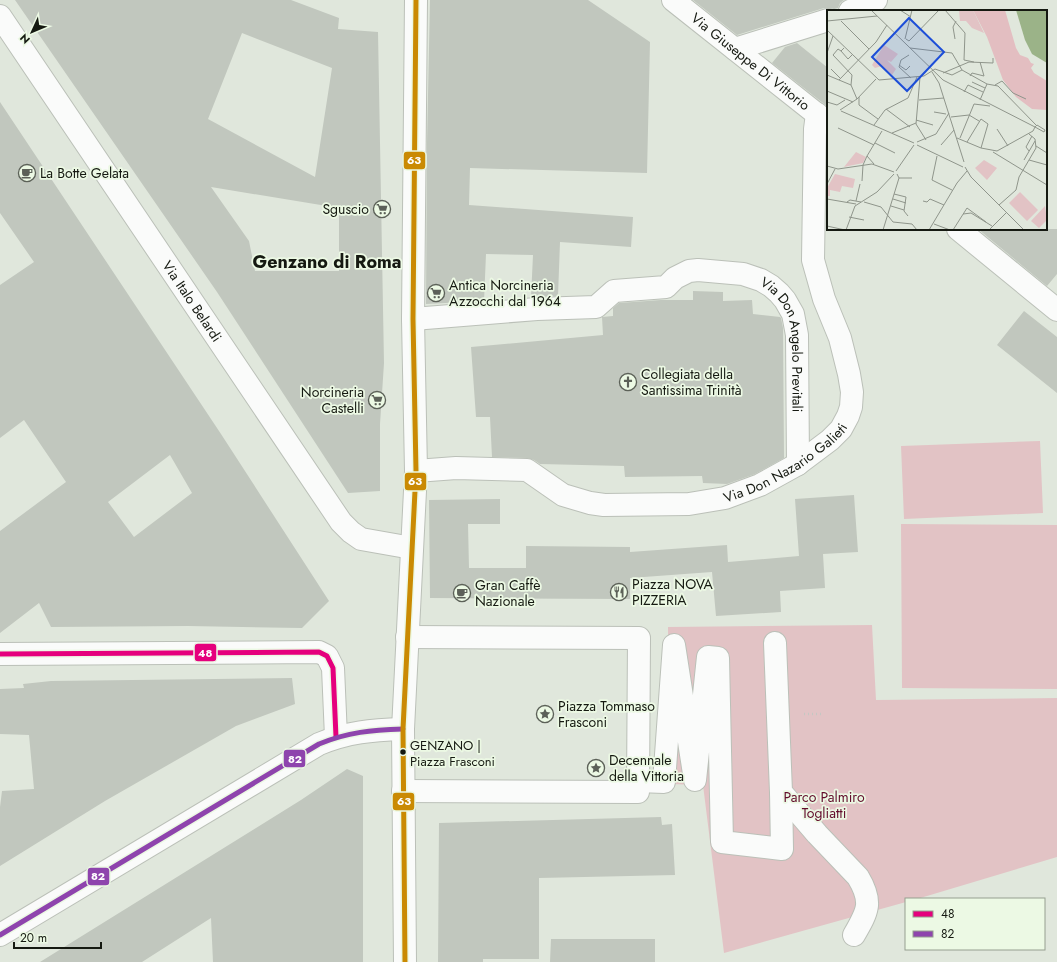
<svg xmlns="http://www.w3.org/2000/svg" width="1057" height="962" font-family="Jost,sans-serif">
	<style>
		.green { fill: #e2c3c5 }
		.building { fill: #c1c7be; fill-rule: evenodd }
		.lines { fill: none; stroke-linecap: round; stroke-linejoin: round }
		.minor-casing { stroke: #bbc0b8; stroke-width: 24 }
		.major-casing { stroke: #bbc0b8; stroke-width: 24 }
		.path { stroke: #c5c7c3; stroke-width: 2.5; stroke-dasharray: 1 3; stroke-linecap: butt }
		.minor { stroke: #fafbfa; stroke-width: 22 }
		.major { stroke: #fafbfa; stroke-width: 22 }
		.bus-1-casing { stroke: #ecf9e4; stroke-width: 8 }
		.bus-2-casing { stroke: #ecf9e4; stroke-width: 8 }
		.bus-3-casing { stroke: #ecf9e4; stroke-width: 8 }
		.bus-1 { stroke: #e5007d; stroke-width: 5 }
		.bus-2 { stroke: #8e44ad; stroke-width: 5 }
		.bus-3 { stroke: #ca8a03; stroke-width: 5 }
		.bus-dot { fill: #151911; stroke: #ecf9e4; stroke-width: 1.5 }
		.labels { text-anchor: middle; stroke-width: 3.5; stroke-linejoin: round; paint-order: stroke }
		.bus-label { font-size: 13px; fill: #151911; stroke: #ecf9e4; text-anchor: start }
		.street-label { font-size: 14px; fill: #151911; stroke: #ecf9e4 }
		.poi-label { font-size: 14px; fill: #151911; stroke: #ecf9e4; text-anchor: start }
		.park-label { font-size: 14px; fill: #620c2b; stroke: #ecf9e4 }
		.district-label { font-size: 18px; font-weight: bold; fill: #151911; stroke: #ecf9e4 }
		.inset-road { fill: none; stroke: #8f958b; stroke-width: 1 }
		.view { fill: #1d4ed8; fill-opacity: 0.15; stroke: #1d4ed8; stroke-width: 2 }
		.inset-edge { fill: none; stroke: #151911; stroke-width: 2 }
		.line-badge { stroke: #ecf9e4; stroke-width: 1.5 }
		.badge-label { font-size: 11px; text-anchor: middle; font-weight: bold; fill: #fff }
	</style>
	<rect width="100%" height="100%" fill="#e0e7dc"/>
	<!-- green -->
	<path class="green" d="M1040,441L1043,513L904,519L901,446Z
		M901,524L1057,525V689L902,688Z
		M872,625L876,700L1057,698V857L917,899H906V902L724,953L703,785L670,784L668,627Z"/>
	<!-- building -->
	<path class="building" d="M15,0H291L339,18L338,29L378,32L384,363L380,424V491L348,493L217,292ZM242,33L332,68L315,177L208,119ZM211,187L339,208V271H255L249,241Z
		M430,0H588L650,42L647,173L470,168L469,205L633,217L631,247L560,242L558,296L531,297L533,255L486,254L484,301L426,304L427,143Z
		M693,0H844L840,3L838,8L834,9L830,8H824L737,35Z
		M797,43L828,68V107L772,63L785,47Z
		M0,102L221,434L329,601L302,628L188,626L51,627L39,603L0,633V531L66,482L24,420L0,438V285L34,262L0,213ZM170,455L192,493L134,537L108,502Z
		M978,229H1057V274L1047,286Z
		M693,291L723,292V301L752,300L753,314L780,317L781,318L783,328L784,458L755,474L727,484L703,483L702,476L625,477L624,466L540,464L534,460L527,458L492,457L490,417H476L471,347L603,335L602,317L613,316V308L619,303L661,300H693Z
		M1024,311L1057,337V393L997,345Z
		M854,495L858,552L823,554L825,588L780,591L781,612L716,616L712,572L630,578V599L430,598L429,500L500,499V524H468L469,568H526V546L630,547V552L727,545L728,562L799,556L795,499Z
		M292,678L295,704L236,726L105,801L0,866V807L2,791L34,789L29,735L0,734V689L24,688L23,684L51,681Z
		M347,769L363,776V962H213L211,918L142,962H40L301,800Z
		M661,817L662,825L672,824L675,875L539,878V959H483V962H438L439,823Z
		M551,939H655V962H550Z"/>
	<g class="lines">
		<!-- minor casing -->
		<g class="minor-casing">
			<g id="minor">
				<path id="s1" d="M673,0L828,123"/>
				<path d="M850,11L876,0"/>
				<path id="s2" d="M0,16L341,522L351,532L361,539L412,548"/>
				<path d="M735,49L828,20"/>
				<path d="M958,229L1057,310"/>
				<path id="s3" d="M413,319L537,309L596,307L614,291L666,287L675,278L689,271L698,270L743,274L761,280L771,286L779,293L785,300L793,314L797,335L798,464"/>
				<path id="s4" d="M416,471L456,468L527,470L563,495L590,503L604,505L689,504L725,498L760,485L798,464L830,440L841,429L848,416L851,407L852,392L849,374L840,338L824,299L813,260L815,129L817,114"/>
				<path d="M775,643L781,792L817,834L858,877C873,902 868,911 854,935"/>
				<path d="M0,654L319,652L327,656L333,668L336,737"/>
				<path d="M638,781L664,782L674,645L695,780L708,657L718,658L722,842L782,849L781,792"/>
				<path d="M403,791L638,792L639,638L407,637"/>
				<path d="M0,935L319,744C348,732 372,730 403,729"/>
			</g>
		</g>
		<!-- major casing -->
		<g class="major-casing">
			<path id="major" d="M405,962L403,729L416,471L413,319L416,0"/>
		</g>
		<!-- path -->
		<path class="path" d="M804,714H821"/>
		<!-- minor -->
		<use href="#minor" class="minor"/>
		<!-- major -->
		<use href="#major" class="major"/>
		<!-- bus-1 casing -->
		<g class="bus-1-casing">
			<path id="bus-1" d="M0,654L319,652L327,656L333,668L336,737"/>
		</g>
		<!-- bus-2 casing -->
		<g class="bus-2-casing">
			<path id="bus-2" d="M0,935L319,744C348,732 372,730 403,729"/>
		</g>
		<!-- bus-3 casing -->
		<g class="bus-3-casing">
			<path id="bus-3" d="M405,962L403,729L416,471L413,319L416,0"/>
		</g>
		<!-- bus-1 -->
		<use href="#bus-1" class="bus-1"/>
		<!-- bus-2 -->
		<use href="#bus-2" class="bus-2"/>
		<!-- bus-3 -->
		<use href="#bus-3" class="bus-3"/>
	</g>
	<!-- icons -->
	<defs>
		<g id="cafe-ring" transform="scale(0.9)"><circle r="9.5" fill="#ecf9e4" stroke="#5c6158" stroke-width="1.5"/><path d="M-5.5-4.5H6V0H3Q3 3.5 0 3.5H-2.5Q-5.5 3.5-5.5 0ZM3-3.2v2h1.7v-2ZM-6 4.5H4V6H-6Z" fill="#5c6158"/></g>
		<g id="supermarket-ring" transform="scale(0.9)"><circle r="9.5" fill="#ecf9e4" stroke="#5c6158" stroke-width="1.5"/><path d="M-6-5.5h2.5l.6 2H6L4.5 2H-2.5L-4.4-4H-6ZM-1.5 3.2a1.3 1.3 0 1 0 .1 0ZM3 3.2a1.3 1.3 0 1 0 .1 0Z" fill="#5c6158"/></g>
		<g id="church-ring" transform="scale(0.9)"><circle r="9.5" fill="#ecf9e4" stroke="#5c6158" stroke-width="1.5"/><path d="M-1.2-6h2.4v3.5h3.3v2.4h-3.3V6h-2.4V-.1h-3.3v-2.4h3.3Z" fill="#5c6158"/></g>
		<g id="restaurant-ring" transform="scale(0.9)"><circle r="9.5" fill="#ecf9e4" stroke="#5c6158" stroke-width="1.5"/><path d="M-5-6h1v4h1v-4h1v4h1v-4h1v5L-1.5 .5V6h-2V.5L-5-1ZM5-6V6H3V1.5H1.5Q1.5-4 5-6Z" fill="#5c6158"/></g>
		<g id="sight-ring" transform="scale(0.9)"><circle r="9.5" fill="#ecf9e4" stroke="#5c6158" stroke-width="1.5"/><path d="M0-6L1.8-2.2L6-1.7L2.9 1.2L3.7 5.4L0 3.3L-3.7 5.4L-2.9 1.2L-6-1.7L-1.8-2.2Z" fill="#5c6158"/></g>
	</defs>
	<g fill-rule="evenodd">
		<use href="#cafe-ring" x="27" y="173"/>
		<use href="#supermarket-ring" x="382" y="209"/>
		<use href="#supermarket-ring" x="436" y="293"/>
		<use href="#church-ring" x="628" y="382"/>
		<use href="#supermarket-ring" x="377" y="400"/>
		<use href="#restaurant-ring" x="619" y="592"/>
		<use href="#cafe-ring" x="462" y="593"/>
		<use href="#sight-ring" x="545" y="714"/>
		<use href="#sight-ring" x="596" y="768"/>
	</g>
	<!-- markers -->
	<circle class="bus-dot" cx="403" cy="752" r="3.5"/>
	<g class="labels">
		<!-- bus labels -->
		<g class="bus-label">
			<text x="410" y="750">GENZANO |<tspan x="410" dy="16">Piazza Frasconi</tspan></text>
		</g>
		<!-- street labels -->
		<g class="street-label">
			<text dy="5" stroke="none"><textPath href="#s1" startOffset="99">Via Giuseppe Di Vittorio</textPath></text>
			<text dy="5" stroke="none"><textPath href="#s2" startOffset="344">Via Italo Belardi</textPath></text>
			<text dy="5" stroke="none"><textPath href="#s3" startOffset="435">Via Don Angelo Previtali</textPath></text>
			<text dy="5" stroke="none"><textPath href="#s4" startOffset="389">Via Don Nazario Galieti</textPath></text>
		</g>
		<!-- poi labels -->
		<g class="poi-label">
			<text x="40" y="178">La Botte Gelata</text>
			<text x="369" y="214" text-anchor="end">Sguscio</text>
			<text x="449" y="290">Antica Norcineria<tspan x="449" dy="16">Azzocchi dal 1964</tspan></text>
			<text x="641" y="379">Collegiata della<tspan x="641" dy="16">Santissima Trinità</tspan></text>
			<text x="364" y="397" text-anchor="end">Norcineria<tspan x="364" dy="16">Castelli</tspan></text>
			<text x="632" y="589">Piazza NOVA<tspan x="632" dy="16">PIZZERIA</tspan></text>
			<text x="475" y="590">Gran Caffè<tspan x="475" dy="16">Nazionale</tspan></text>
			<text x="558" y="711">Piazza Tommaso<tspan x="558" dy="16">Frasconi</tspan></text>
			<text x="609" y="765">Decennale<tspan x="609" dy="16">della Vittoria</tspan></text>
		</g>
		<!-- park labels -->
		<g class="park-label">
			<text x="824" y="802">Parco Palmiro<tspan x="824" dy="16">Togliatti</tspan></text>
		</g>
		<!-- district labels -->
		<g class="district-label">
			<text x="327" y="268">Genzano di Roma</text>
		</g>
	</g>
	<!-- overview -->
	<g transform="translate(827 10)">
		<rect width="220" height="220" fill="#e0e7dc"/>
		<path d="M132,0H146L157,23L145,18L139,11H133ZM57,35L71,44L64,52L60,50L69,59L65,65L55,56L48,58L45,55ZM29,142L39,147L36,153L17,157ZM157,150L170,158L160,170L148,158ZM8,164L28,169L26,178L15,176L13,182L3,180V186H0V178ZM193,182L211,200L200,211L182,193ZM218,196L220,210L212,218L204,211Z" fill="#e2c3c5"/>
		<path d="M146,0H178L189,38L193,45L201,48L204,53L207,54L204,58L207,63L220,71V100L205,99L189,87L176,70L160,27Z" fill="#e3bec1"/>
		<path d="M189,0H220V53L205,44L198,30Z" fill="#9bb388"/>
		<path class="inset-road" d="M44,0L116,70L208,117M73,0L84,7M118,0L138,23L137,50L147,52M0,11L50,6M14,11L42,39M0,20L52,70L97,66L108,59L125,65L135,60M78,29L85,0M79,29L82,31L112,0M128,29L126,17L129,11M17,38L14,41L21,49L25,45M83,38L125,43L135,60L160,74L171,76L209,115M14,41L11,39L6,45L25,65L24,75M0,43L6,26M82,45L74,50L72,57L84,68M72,55L79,60L83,56M4,59L13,68M105,62L112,73L137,152M116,63L142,52L166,53V48M0,65L24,75L30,89M143,66L145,63L157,66L153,52M93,67L89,114L99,130M12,70L49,32L60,15M145,72L158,78M168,75L175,71L186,83L199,89M0,81L26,92M137,82L141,75L156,82M32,87V95L51,109M92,90L117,88M153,90L160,74M0,92L10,95L18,90M59,99L83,117M13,100L30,89L49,69M14,101L87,133M107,102L119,104M124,107L142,105L152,111M89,110L106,115M47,115L58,100L81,88L90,67M210,115L218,120L217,122L208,117ZM11,118L47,135M170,119L181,136M65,123L89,113M130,128L154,138L170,141L206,121L208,117M133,128L147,94L163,96M90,132L109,124L122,103M140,132L154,109L161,114L154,138M48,133L68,143M90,135L136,157M114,135L127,120M209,136L220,143M202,141L199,137L205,126M166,142L220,175M110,146L105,170L125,180M197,150L208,131M202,150L220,155M47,154L40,146L55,121M0,156L11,159L45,154L67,162M138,157L144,167L197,220M69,161L87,135M72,168H85M35,171L36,155L40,146M0,174L8,159M67,184L79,187L77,201L81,206M0,189L29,194M66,189L79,193M29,191L33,174M96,191L100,192L103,189L117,195M20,192L23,190L34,192M37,192L54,197L66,212L85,214L90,220M172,195L189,180L192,167L209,138L208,129L202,124M64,196L77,200M136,204L144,203L165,216M22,207L37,210M107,214L123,220M0,216L18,220M19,220L28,196L50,182L67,164M56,220L72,168L70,164M102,220L130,173L140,161M126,220L140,198L159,212M162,220L180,202"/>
		<path class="view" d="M82,8L117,42L80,81L45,47Z"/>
		<rect width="220" height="220" class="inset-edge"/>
	</g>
	<g class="line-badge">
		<rect x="403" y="151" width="23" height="19" rx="4" fill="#ca8a03"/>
		<rect x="404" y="472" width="23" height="19" rx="4" fill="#ca8a03"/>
		<rect x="194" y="643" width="23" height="19" rx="4" fill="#e5007d"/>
		<rect x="283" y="749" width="23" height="19" rx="4" fill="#8e44ad"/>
		<rect x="392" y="792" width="23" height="19" rx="4" fill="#ca8a03"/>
		<rect x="87" y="867" width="23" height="19" rx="4" fill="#8e44ad"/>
	</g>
	<g class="badge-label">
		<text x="414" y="164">63</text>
		<text x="415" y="485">63</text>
		<text x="205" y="657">48</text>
		<text x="295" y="763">82</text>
		<text x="404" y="805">63</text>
		<text x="98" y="880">82</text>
	</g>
	<!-- legend -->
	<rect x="905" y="898" width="140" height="52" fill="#ecf9e4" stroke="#969f90"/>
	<rect x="913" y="911" width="20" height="6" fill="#e5007d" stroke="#969f90"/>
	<text x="941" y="918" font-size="12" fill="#151911">48</text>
	<rect x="913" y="931" width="20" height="6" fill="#8e44ad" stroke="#969f90"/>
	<text x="941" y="938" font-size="12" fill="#151911">82</text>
	<!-- north arrow -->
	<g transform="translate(32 32) rotate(226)" stroke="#ecf9e4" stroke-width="3" paint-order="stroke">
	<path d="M0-3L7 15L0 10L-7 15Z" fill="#151911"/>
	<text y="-6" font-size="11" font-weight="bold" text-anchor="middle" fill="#151911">N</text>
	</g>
	<!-- scale -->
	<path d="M14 942v6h87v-6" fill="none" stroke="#151911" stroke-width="2"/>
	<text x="20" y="942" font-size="12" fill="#151911" stroke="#ecf9e4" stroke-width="3" paint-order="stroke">20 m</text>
</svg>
